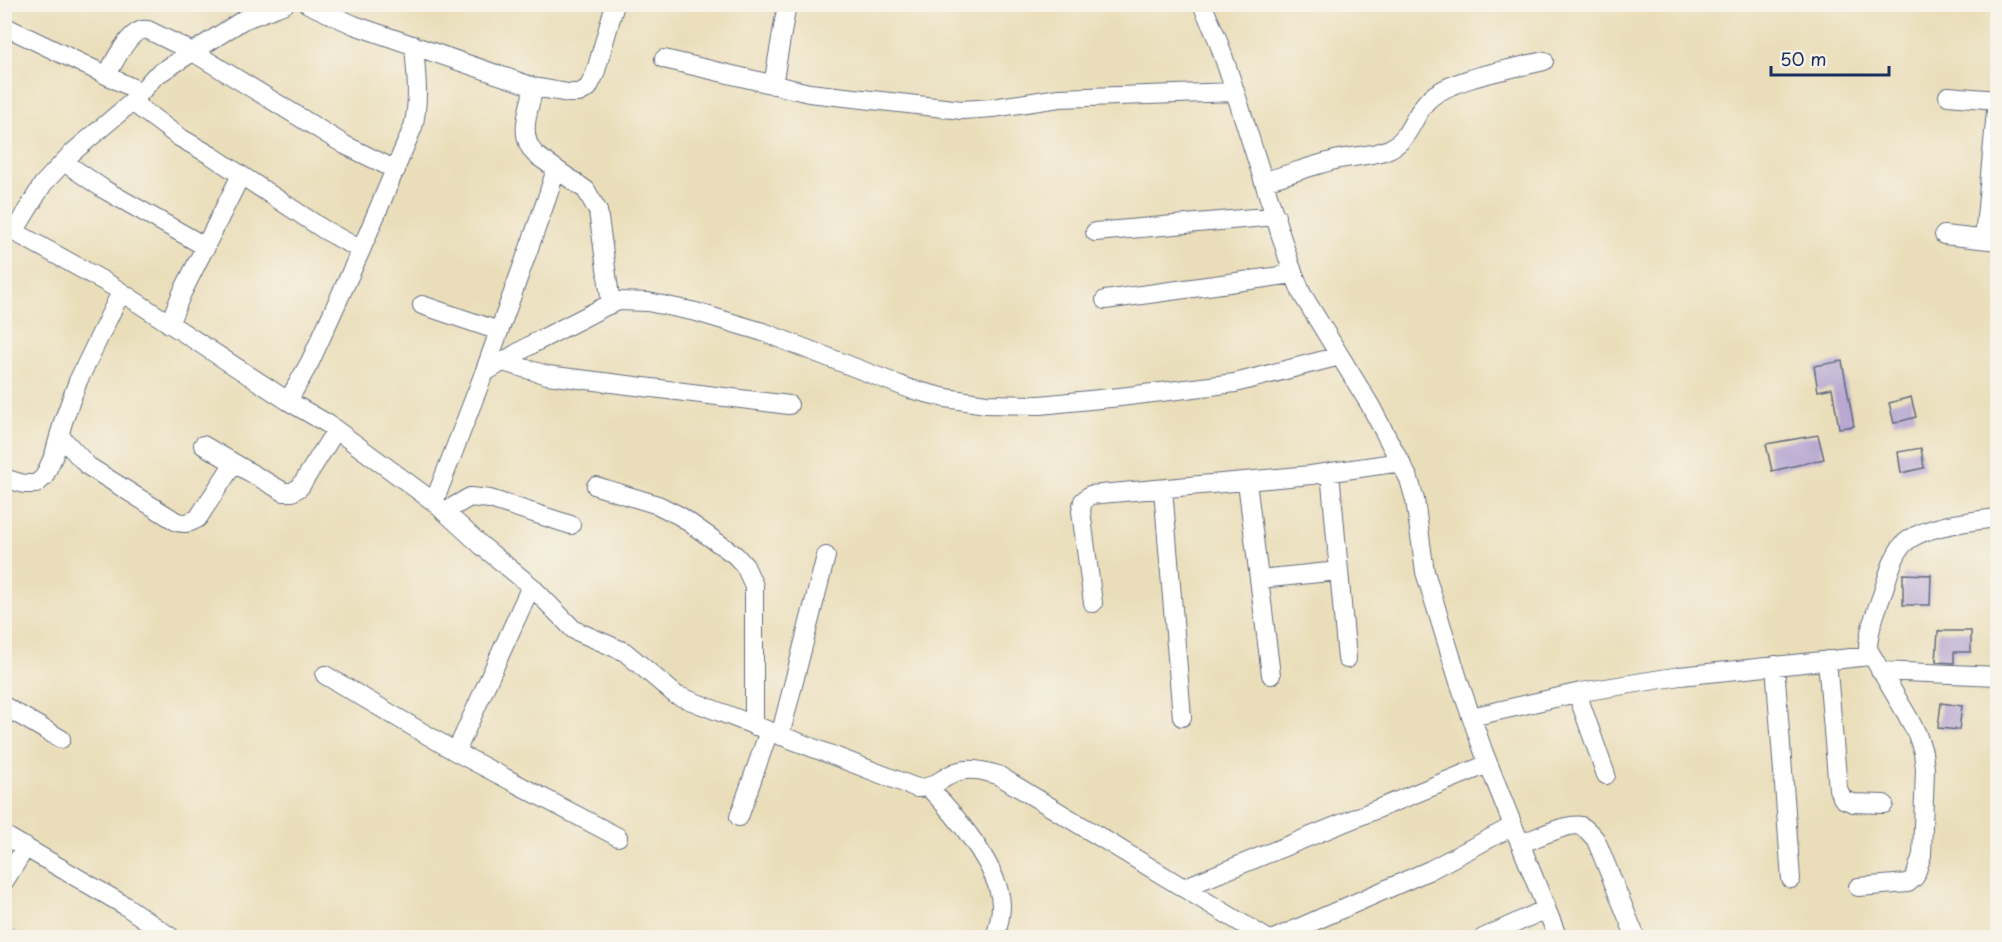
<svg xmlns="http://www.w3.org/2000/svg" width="2002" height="942" font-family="'Playpen Sans',sans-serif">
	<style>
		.building { fill: #b8a8d2 }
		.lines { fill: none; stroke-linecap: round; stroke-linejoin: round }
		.minor-casing { stroke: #636c7e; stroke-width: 20 }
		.minor { stroke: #fff; stroke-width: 18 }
	</style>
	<rect width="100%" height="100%" fill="#f7f3e8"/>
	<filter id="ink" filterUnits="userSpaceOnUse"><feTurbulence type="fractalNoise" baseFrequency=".0167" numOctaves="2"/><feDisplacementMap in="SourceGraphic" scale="12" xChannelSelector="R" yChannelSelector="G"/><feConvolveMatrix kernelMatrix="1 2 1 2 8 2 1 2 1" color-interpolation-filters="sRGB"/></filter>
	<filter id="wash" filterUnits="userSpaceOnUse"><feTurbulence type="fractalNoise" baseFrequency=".008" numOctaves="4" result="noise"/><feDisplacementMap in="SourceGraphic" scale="24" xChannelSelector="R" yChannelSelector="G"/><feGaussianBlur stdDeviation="1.35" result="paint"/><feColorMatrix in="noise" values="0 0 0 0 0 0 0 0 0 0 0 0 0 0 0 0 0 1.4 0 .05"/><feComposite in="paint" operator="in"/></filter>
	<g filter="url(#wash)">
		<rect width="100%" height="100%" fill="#eadeba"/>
		<g id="blocks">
			<!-- building -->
			<path class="building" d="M1842,361L1854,426L1839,428L1832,388L1818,391L1814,366Z
				M1911,397L1916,417L1894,423L1889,403Z
				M1818,435L1824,459L1772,471L1766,444Z
				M1921,448L1924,468L1901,473L1898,452Z
				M1903,574L1931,575L1930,605H1903Z
				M1938,631H1971V652H1954V663L1936,662Z
				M1941,703L1962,706L1959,730L1938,728Z"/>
		</g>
	</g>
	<g filter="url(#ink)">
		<use href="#blocks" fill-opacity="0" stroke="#636c7e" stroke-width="1.5"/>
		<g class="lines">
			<!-- minor casing -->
			<g class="minor-casing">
				<path id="minor" d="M308,4L354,25L534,87L568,93H579L588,88L595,74L615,4
					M1202,4L1217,38L1232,82L1290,264L1302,294L1370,405L1409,479L1415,500L1425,572L1459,682L1484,753L1558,938
					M4,26L141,92
					M664,59L809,93L962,110L993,108L1059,98L1235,92
					M107,75C114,62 131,26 148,30L193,52L345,145L396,170
					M773,85L787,4
					M534,87C529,110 517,136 536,155L586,190L598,211L611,304
					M1948,96L1998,100
					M132,102L179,137L212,156L323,229L361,250
					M64,162L105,190L206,247
					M1265,181C1290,174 1314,165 1339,159C1355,156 1373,156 1389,149C1410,140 1413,115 1428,100C1451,78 1512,69 1544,61
					M4,226L109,284L288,401L328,424L434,502L482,546L531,586L574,630L625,652L676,695L917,788C935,788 940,779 956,772C969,767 984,771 998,775L1266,938
					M14,232L43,184L72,153L132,102L155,76L243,20L285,4
					M1095,232L1276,216
					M1944,235L1998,241
					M1984,239L1997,100
					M1105,300L1294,274
					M422,305L499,331
					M169,324L182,293L241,175
					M503,362L547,375L789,405
					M484,373L534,343L604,307L619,301L648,302L696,312L763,332L910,389L946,398L986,404L1040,405L1120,397L1235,383L1340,356
					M288,401L310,362L361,250L413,127C420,100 416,73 414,45
					M59,435L88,466L177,522C186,524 190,523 198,518L234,463
					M203,445L284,492H292L300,487L336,430
					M1330,472L1347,659
					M4,478L24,484H36L44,477L54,455L63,422L78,381L121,292
					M1247,482L1271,675
					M596,486L658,505L680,516L735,555L745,566L754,586V726
					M1163,489L1182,717
					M434,502L484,373L547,198L556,169
					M444,512L470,497L490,499L571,525
					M1259,579L1339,571
					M1093,603L1081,511L1083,501L1090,495L1311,475L1401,462
					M1827,660L1838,789L1843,799L1853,803L1884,804
					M1775,665L1791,879
					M1880,671L1998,676
					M325,675L456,752L618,837
					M1577,693L1606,775
					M4,706L61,739
					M1471,717L1581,692L1680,676L1870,656
					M780,736L826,556
					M456,752L531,586
					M929,788C954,813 1000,868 1001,905C1001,916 998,928 995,938
					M739,817L769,731
					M4,835L124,905L172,938
					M1520,844C1534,839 1569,822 1581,826C1587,829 1592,835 1596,840L1636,938
					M4,882L26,847
					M1858,887L1908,883L1915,877L1922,855L1925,769L1923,752L1917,734L1907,715L1868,649C1868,631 1876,612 1882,595C1887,580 1891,561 1901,547C1917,526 1972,521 1998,518
					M1183,888L1488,764
					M4,934L11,938
					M1276,938L1430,870L1513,826
					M1483,938L1546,909"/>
			</g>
			<!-- minor -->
			<use href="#minor" class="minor"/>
		</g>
	</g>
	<!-- margin -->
	<rect width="2002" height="942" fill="none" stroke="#f7f3e8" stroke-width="24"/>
	<!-- scale -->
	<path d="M1771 66v9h118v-9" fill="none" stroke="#1b2f5e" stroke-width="3"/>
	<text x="1780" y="66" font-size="18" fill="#1b2f5e" stroke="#f7f3e8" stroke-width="4.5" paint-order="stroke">50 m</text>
</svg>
